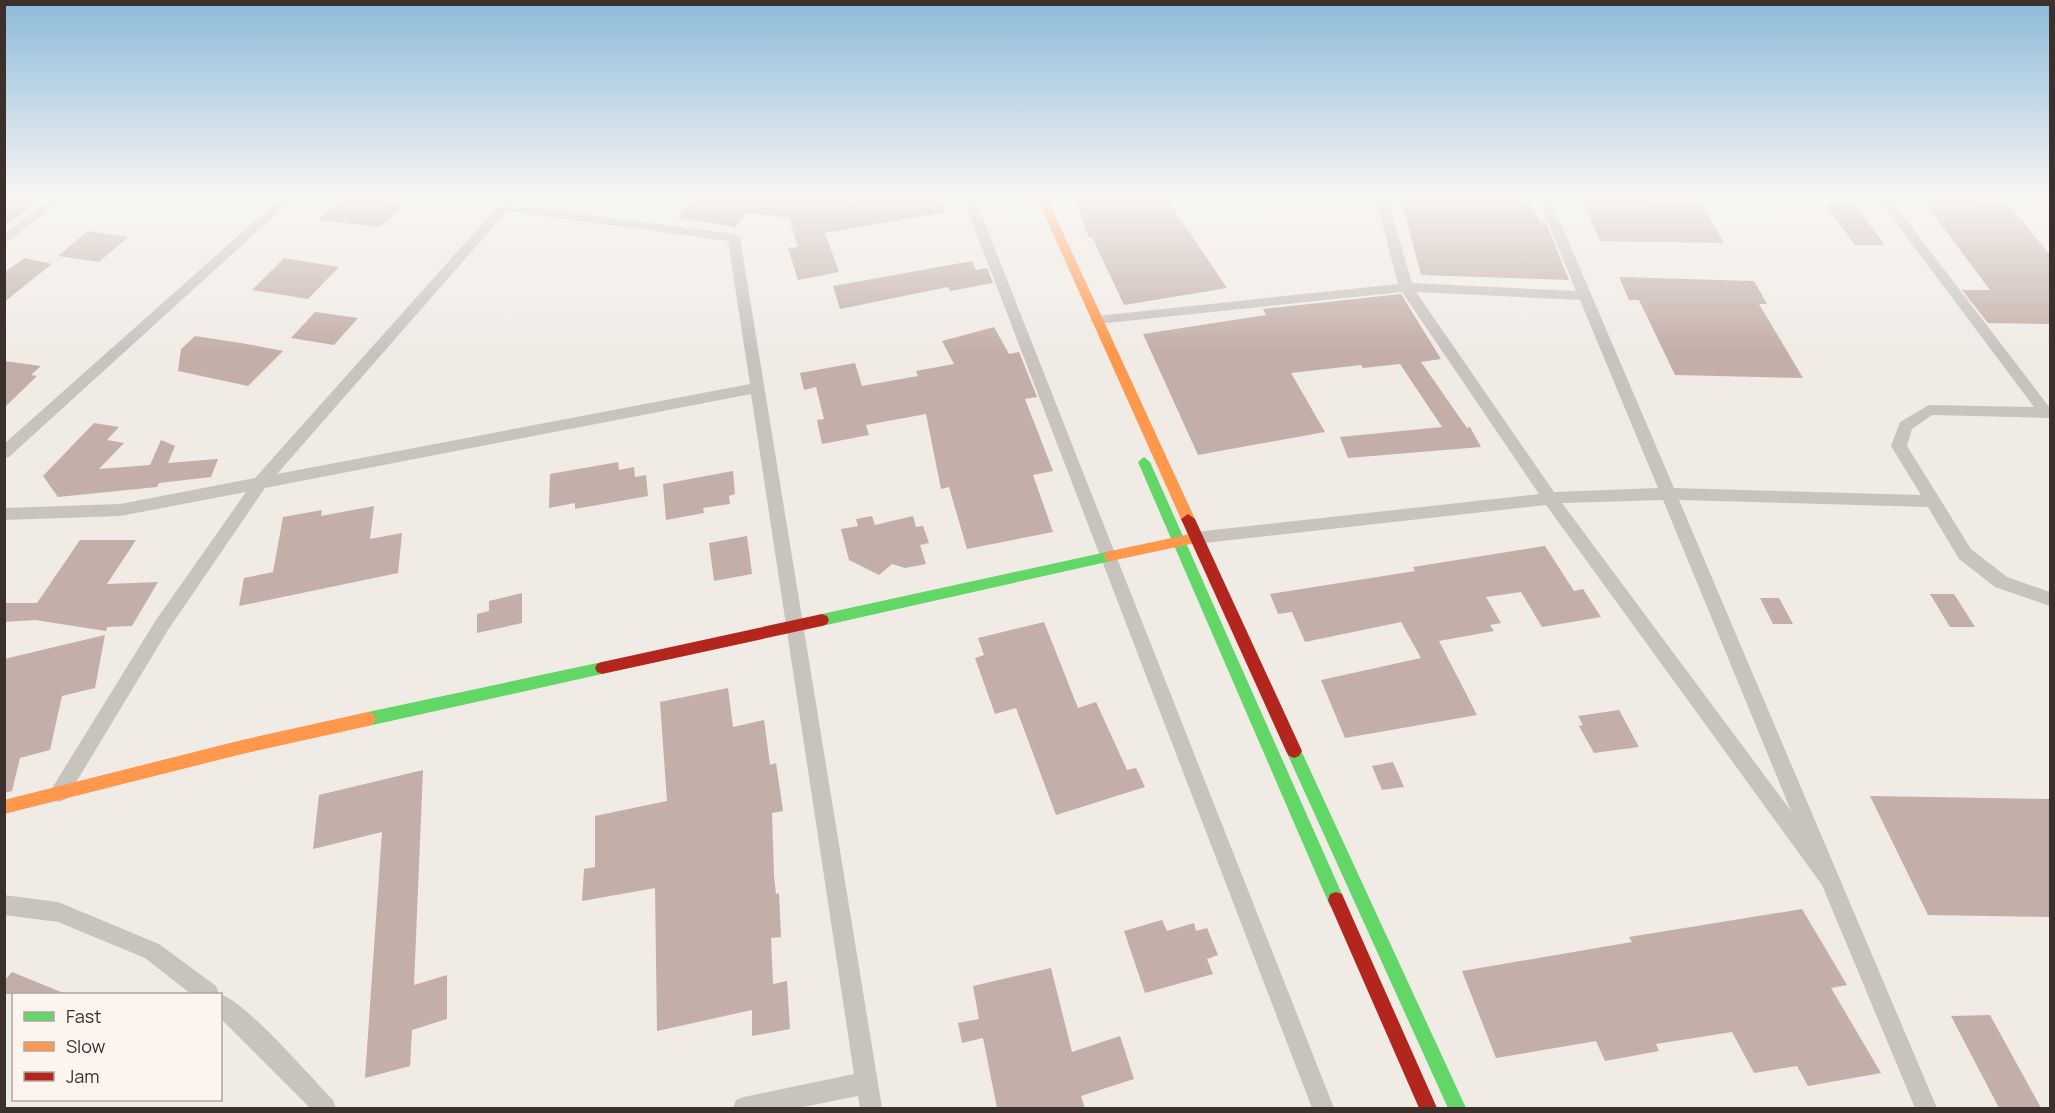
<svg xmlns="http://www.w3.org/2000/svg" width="2055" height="1113" font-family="Manrope,sans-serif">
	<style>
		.building { fill: #c3afa7 }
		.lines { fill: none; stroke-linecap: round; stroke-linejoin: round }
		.street { fill: #c9c3be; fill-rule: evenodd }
		.fast { fill: #63d668; fill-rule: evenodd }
		.slow { fill: #ff974d; fill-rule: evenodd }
		.jam { fill: #b3261e; fill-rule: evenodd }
	</style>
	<rect width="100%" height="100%" fill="#f0ebe5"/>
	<!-- building -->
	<path class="building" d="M4,196H45L4,227Z
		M343,196H380L377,199L406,203L380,227L318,220Z
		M694,196H848L850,201L879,196H938L946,212L825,233L839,272L798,280L788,248L798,247L789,218L746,213L736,227L678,218Z
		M1073,196H1165L1227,288L1124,305L1092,237L1089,238Z
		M1400,196H1528L1540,223H1546L1569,280L1421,275Z
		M1921,198L2006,201L2050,255V324L1988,323L1962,290H1990Z
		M1581,199L1700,201L1724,243L1600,241Z
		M1825,204L1855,205L1885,245H1855Z
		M88,231L128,237L99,262L58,256Z
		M24,258L52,264L4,302L5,272Z
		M284,258L339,267L308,299L252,290Z
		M972,261L976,270L987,268L993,283L950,291L948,287L840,309L833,286Z
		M1619,277L1754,281L1767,304H1759L1803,378L1675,375L1639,300H1629Z
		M1401,294L1441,359L1421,362L1467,428L1470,427L1481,447L1348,458L1340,437L1442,427L1400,364L1363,368L1361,365L1291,373L1325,432L1198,455L1143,334L1266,315L1263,309Z
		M315,312L358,318L334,345L291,338Z
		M994,327L1009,354L1019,352L1037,397L1025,399L1053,471L1033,475L1053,532L967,549L949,487L941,489L926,414L866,425L869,435L822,444L817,420L824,419L816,387L804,390L800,373L855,363L862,386L918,376L916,371L954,364L942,341Z
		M195,336L241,343L283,351L248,386L178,371L181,349Z
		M4,361L41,366L31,375L37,376L4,408Z
		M94,423L119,427L107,440L124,443L99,469L150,465L161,440L175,446L168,463L218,459L211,477L159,483L157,487L58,497L43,476Z
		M618,462L619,470L634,467L635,477L646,475L648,496L575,509V503L549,508L550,474Z
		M733,471L735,494L729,496L730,504L703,508L704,513L666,520L663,484Z
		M374,506L370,539L402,533L398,573L239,606L244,578L273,572L283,517L322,510L321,516Z
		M872,516L875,525L913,516L916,527L923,526L929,543L920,545L926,564L905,568L892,564L879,575L849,560L841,529L858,526L856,519Z
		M747,536L752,574L714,581L709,543Z
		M80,540H136L107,584L158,582L132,626L107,627L106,631L35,620L4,622V603H37Z
		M1545,546L1574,591L1583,589L1601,617L1542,627L1521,592L1486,597L1501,623L1490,625L1494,631L1439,641L1477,715L1345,738L1321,680L1421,658L1401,622L1305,642L1292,612L1278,614L1270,594L1415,571L1413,567Z
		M522,593V623L477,633V614L489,611V601Z
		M1930,594H1954L1975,627H1950Z
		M1760,598H1779L1793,624H1773Z
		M1044,622L1078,708L1096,702L1127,770L1136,768L1145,787L1056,815L1016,708L995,714L975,658L984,655L978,638Z
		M105,635L95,688L62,696L50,750L20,758L12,791L4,793V659Z
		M728,688L733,727L764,720L770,765L776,763L783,811L772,813L774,876L776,894L779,893L781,937L771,938L773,984L787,981L790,1029L752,1036V1010L657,1031L655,888L582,901L584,869L595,867V816L667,801L660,702Z
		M1619,710L1639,747L1594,753L1579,726L1583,725L1578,716Z
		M1393,762L1404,787L1382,790L1372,766Z
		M423,770L414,985L447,975V1019L412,1030L410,1066L365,1078L382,832L313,849L319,795Z
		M1870,796L2050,799V917L1928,915Z
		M1802,909L1847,985L1831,988L1881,1073L1808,1086L1797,1066L1754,1073L1732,1032L1656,1044L1659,1051L1605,1061L1596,1041L1496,1058L1462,971L1632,942L1629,937Z
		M1162,920L1167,931L1194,923L1196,931L1207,928L1218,955L1207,959L1213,974L1145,993L1124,931Z
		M1051,968L1072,1052L1120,1036L1134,1079L1081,1096L1085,1108H997L983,1038L962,1043L958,1023L979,1019L973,986Z
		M12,972L66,994H4V981Z
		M1990,1015L2041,1108H1999L1951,1016Z"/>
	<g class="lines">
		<!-- street -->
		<path class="street" d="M55,196H69L4,244V234Z
			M283,196H296L9,457L4,458V444Z
			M507,196H520L513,205L734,234L740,238L882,1108H860L858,1096L798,1108H733L736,1100L744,1097L854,1074L751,394L265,488L168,630L66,799L59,802L52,799L49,793L156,620L246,492L120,516L4,520V508L120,504L255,478ZM507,211L728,241L750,384L277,474Z
			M962,196H974L1334,1108H1312Z
			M1375,196H1387L1412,283L1576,291L1537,196H1549L1674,488L1921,495L1891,446L1900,422L1929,405L2034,407L1876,196H1888L2050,408V418L1932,415L1912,429L1907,446L1971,549L2007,577L2050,592V606L1995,587L1959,559L1928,507L1679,500L1937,1108H1915L1822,885L1546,505L1195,544L1189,542L1187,538L1189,534L1195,532L1539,494L1402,292L1097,324L1090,320L1097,316L1398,284ZM1416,292L1580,300L1658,488L1554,492ZM1663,500L1791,811L1562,503Z
			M4,895L58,902L159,944L216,986L219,994C243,998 312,1079 333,1100L336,1108H310L220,1018V994H191L145,958L58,922L4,915Z"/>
		<!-- fast -->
		<path class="fast" d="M1144,457L1150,462L1342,894L1344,900L1342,906L1336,908L1330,906L1138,462Z
			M1111,551L1116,552L1118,556L1116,560L1111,561L822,626L817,624L815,620L817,616L822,614Z
			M602,662L607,664L609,668L607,672L602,674L368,726L363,724L360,719L363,714L368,712Z
			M1294,744L1299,746L1466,1108H1448L1286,751L1289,746Z"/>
		<!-- slow -->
		<path class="slow" d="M1036,196H1046L1195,519L1193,523H1183L1181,519Z
			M1195,533L1200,534L1202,538L1200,542L1111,561L1106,560L1104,556L1106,552L1111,551Z
			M368,712L373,714L376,719L373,724L368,726L242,754L4,814V800L242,740Z"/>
		<!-- jam -->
		<path class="jam" d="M1188,514L1195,519L1302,751L1299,756L1294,758L1289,756L1286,751L1181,519Z
			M822,614L827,616L829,620L827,624L822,626L602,674L597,672L595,668L597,664L602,662Z
			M1336,892L1342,894L1437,1108H1419L1328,900L1330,894Z"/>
	</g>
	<!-- sky -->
	<linearGradient id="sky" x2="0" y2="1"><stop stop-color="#8bbad8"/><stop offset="0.56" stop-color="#f8f6f3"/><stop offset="1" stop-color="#f8f6f3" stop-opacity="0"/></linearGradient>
	<rect width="2055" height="352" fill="url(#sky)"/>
	<!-- border -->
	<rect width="2055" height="1113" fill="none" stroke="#3b302b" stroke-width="12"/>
	<!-- legend -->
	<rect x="12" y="993" width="210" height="108" fill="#fbf5ee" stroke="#aea6a0" stroke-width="1.5"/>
	<rect x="24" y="1012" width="30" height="9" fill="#63d668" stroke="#aea6a0" stroke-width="1.5"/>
	<text x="66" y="1023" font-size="18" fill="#3b302b">Fast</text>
	<rect x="24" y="1042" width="30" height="9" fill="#ff974d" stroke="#aea6a0" stroke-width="1.5"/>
	<text x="66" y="1053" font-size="18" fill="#3b302b">Slow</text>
	<rect x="24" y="1072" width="30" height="9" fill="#b3261e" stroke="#aea6a0" stroke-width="1.5"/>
	<text x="66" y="1083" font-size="18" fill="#3b302b">Jam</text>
</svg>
